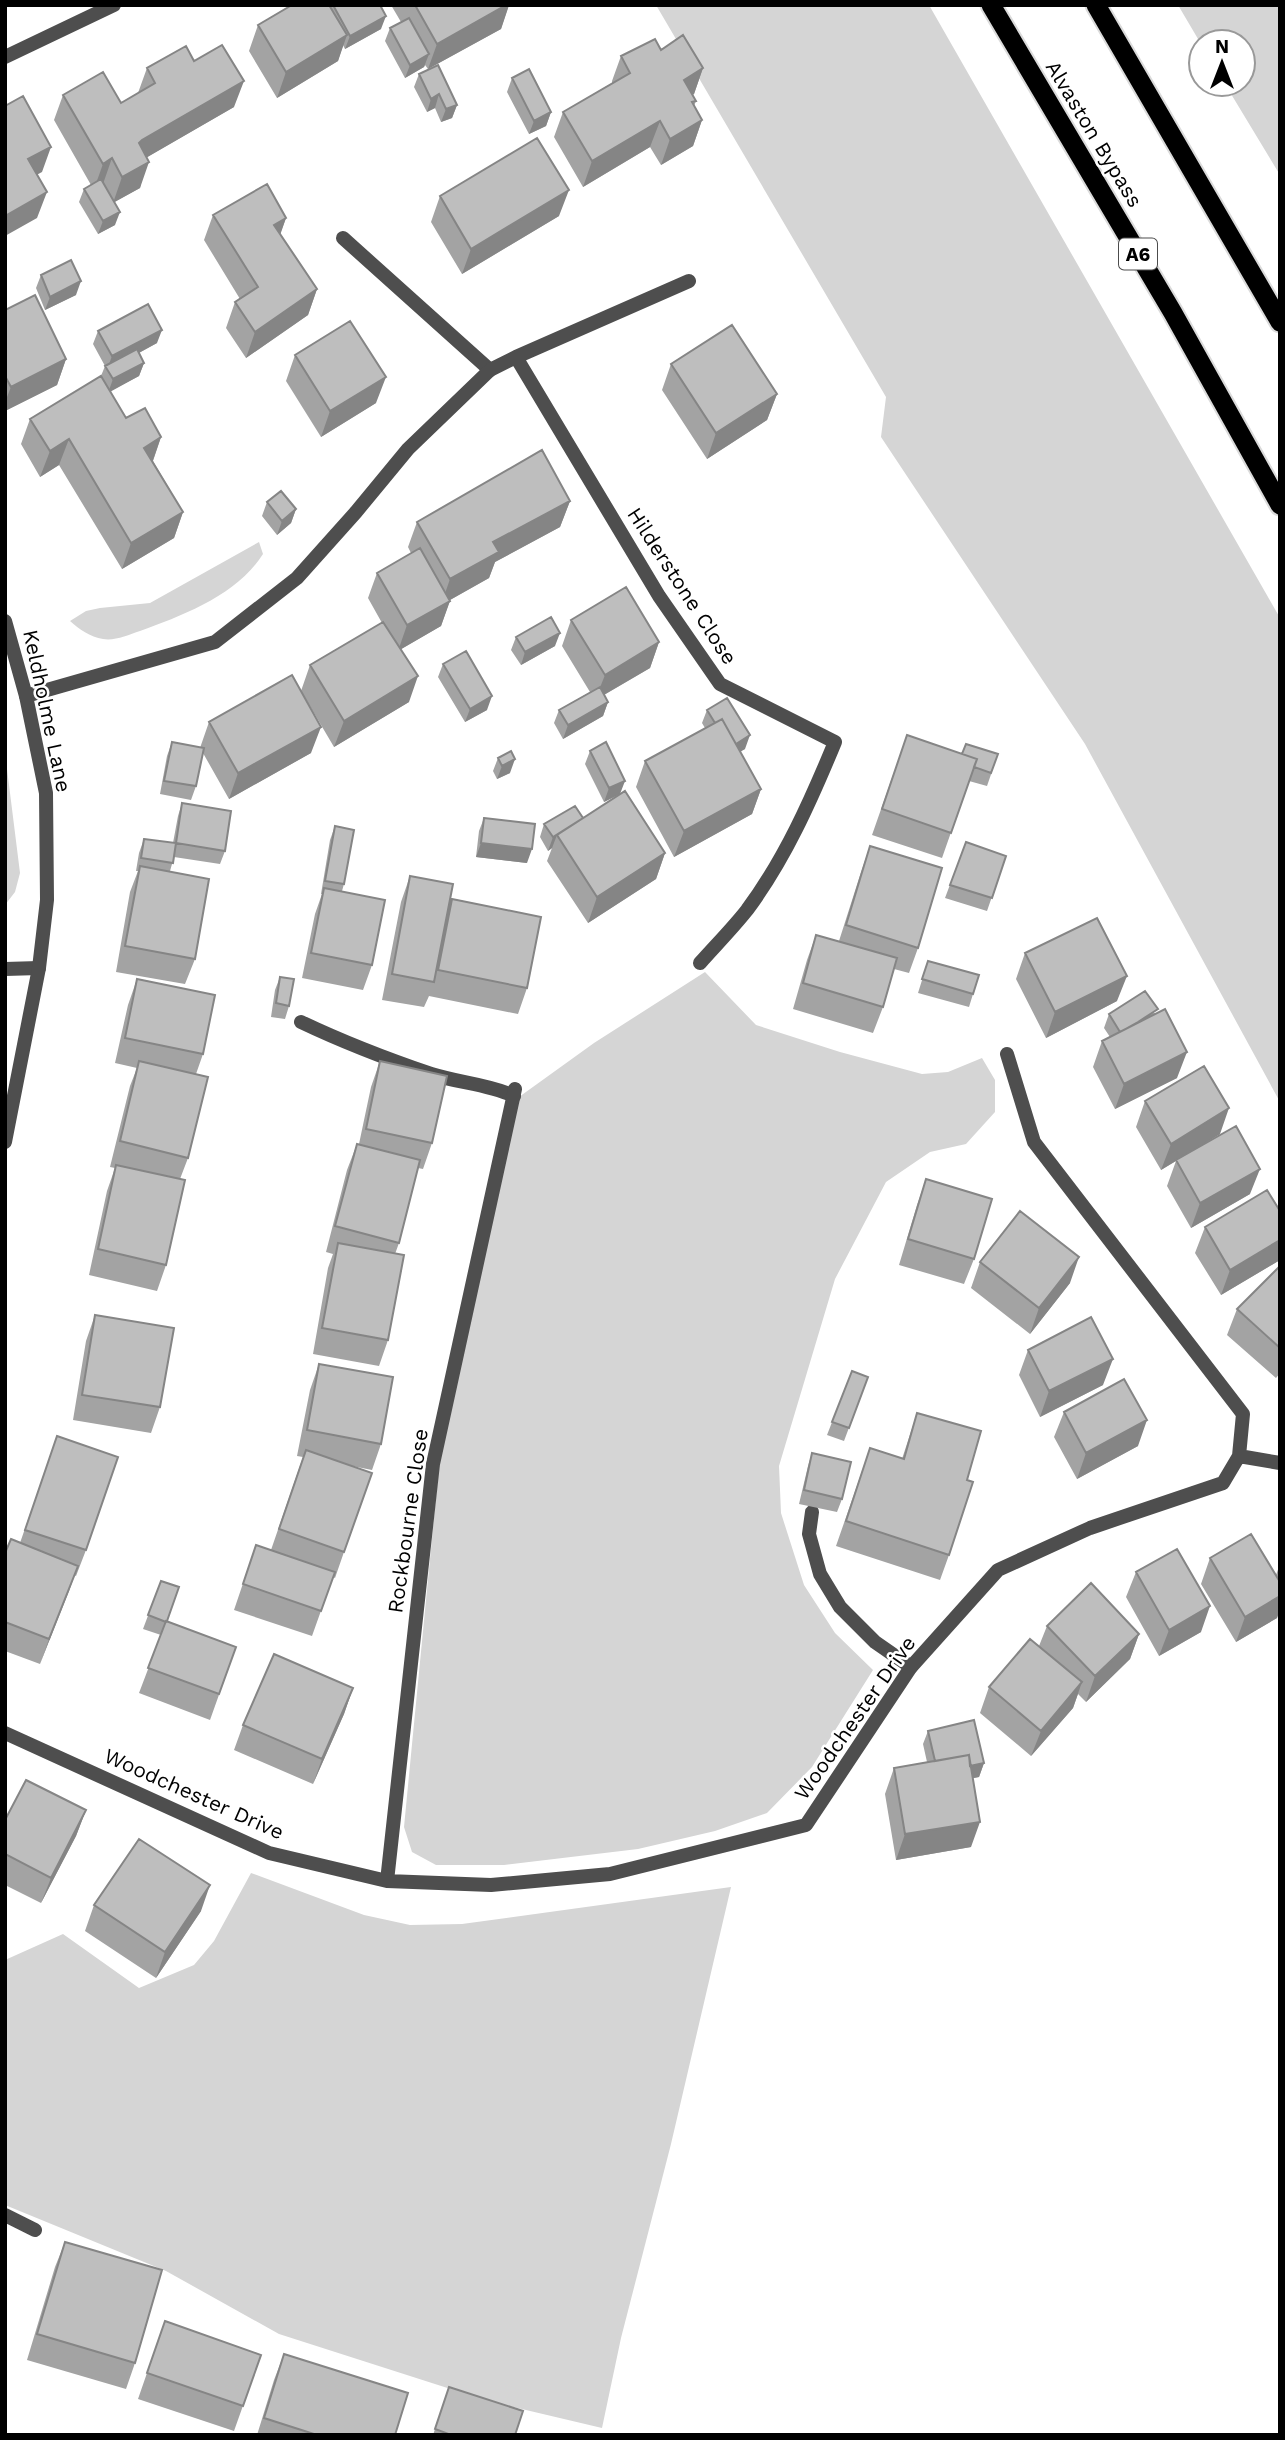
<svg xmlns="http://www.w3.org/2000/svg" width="1285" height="2440" font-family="'Work Sans',sans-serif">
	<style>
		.green { fill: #d5d5d5 }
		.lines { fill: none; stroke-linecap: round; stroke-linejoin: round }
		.trunk-casing { stroke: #dbdbdb; stroke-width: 23 }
		.service { stroke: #4e4e4e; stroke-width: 14 }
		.minor { stroke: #4e4e4e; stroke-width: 14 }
		.tertiary { stroke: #4e4e4e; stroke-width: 14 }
		.trunk { stroke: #000; stroke-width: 19 }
		.wall { fill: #a3a3a3 }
		.shaded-wall { fill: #858585 }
		.building { fill: #bebebe; stroke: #858585; stroke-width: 2 }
		.labels { text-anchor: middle; stroke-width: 5; stroke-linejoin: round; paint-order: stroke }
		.shield { fill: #fff; stroke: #4c4c4c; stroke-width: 2 }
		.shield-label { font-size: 19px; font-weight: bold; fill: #000 }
		.street-label { font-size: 21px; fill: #000; stroke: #fff }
	</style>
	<rect width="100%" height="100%" fill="#fff"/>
	<!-- green -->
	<path class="green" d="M656,5H929L1280,618V1102L1085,744L881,437L886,397Z
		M1178,5H1280V175L1225,84H1243V42H1201V44Z
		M259,542L263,554C237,595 184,615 140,631C128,635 115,641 103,639C90,637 79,629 70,621L86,611L100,608L150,603Z
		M5,753L20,873L15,892L5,905Z
		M705,972L756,1025L840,1052L922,1074L948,1072L982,1058L995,1080V1112L966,1144L930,1152L886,1182L835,1279L779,1466L781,1513L804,1585L835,1633L873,1670L812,1767L767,1813L715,1831L638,1849L504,1865H436L412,1852L404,1827L439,1466L519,1097L594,1043Z
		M251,1873L364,1915L410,1925L462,1924L731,1887L671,2144L621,2338L602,2428L488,2401L279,2334L166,2271L5,2205V1960L63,1934L139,1988L194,1965L214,1941Z"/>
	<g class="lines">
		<!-- trunk casing -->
		<g class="trunk-casing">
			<path id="trunk" d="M991,5L1173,313L1280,505
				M1096,5L1280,322"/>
		</g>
		<!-- service -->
		<path class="service" d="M343,238L490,370
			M301,1022C343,1042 387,1059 431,1074C459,1083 488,1084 514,1096
			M812,1512L809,1534L820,1574L840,1607L875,1642L911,1667"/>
		<!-- minor -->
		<path class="minor" d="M5,57L114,5
			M516,357L659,596L720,684L835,742C811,800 785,859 747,910C732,929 715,946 700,963
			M26,696L215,642L297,578L356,512L408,449L490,370L516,357L689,281
			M5,969L39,968
			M1239,1456L1280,1463
			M5,1733L269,1853L387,1881L491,1885L610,1874L806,1825L911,1667L998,1570L1090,1528L1223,1483L1239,1456L1243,1414L1034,1142L1007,1054
			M387,1881L433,1464L515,1089
			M5,2215L35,2230"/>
		<!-- tertiary -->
		<path class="tertiary" d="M5,621L26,696L46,793L47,900L39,968L5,1142"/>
		<!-- trunk -->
		<use href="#trunk" class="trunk"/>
	</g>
	<!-- wall -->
	<path class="wall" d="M292,5H380L381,29L345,49L343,45L338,61L277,98L249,51L258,25Z
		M391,5H509L501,29L428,69L425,65L424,67L405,78L385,41L390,28L401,22Z
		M661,50L703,68L694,94L692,95L696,101L694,106L702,120L693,146L661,165L650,147L583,187L554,137L563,112L612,83V81L621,56Z
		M194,61L234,107L147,157L140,188L114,202L115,225L98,234L79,202L84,189L91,185L54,120L63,95L121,103L138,93L147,68Z
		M419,74L457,105L452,118L441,122L435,108L427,112L414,87Z
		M512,78L551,112L546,126L529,134L507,92Z
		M440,196L559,216L462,274L431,222Z
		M213,215L286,218L280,234L317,289L308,315L246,358L226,328L235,302L240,299L204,240Z
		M41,275L76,295L45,310L36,288Z
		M5,310L66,359L57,385L5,411Z
		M98,331L157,343L139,353L144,363L139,376L110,391L126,418L161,437L153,461L183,512L174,538L122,569L59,465L40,477L21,444L30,419L101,376L105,366L93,344Z
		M295,355L376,403L321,437L286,381Z
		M671,364L777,394L767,420L707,459L662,390Z
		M570,501L560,527L495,562L489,578L450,600L441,626L401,649L409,702L334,747L301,691L310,665L382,623L368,598L377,573L411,553L408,547L417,522Z
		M267,502L296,509L291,523L277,535L262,516Z
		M571,620L659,642L650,668L604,695L608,702L603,716L563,739L554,723L559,710L590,692L562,646Z
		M516,637L555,646L521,665L511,650Z
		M443,664L487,710L465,722L438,677Z
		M707,710L745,749L740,751L761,789L752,814L674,857L636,787L645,761L705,728L702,723Z
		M209,722L311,753L229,799L203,753L196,786L191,800L160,794L167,756L172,742L200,748Z
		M907,735L962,754H998L987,786L969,781L942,858L872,835Z
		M590,751L620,794L604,802L585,764Z
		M498,758L510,773L497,779L493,771Z
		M182,803L225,851L220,864L174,857L170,871L195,959L185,984L116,972L130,892L138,871H136L139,853L144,839L173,843L178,816Z
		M484,818L527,863L476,857L479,831Z
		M583,818L665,853L656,879L588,923L547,861L552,848L548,851L540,837L544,824Z
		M335,826L344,884L342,891L372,965L363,990L302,978L315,914L322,894H321L330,840Z
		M966,842L1006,856L987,911L945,898Z
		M870,846L918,948L909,973L894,969L883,1007L873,1033L793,1009L807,960L816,935L839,941L861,872Z
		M410,876L447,914L452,899L527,988L518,1014L429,996L424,1007L382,1000L401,902Z
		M1025,953L1117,1001L1046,1038L1016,979Z
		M928,961L973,994L969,1007L918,993Z
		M280,977L289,1006L285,1019L271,1017L275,990Z
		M137,979L203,1054L196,1074L188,1158L180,1179L166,1265L157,1291L89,1275L107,1191L115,1168L110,1167L130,1086L137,1068L115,1063L128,1005Z
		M1157,1013L1177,1078L1115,1109L1093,1067L1102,1041L1110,1037L1104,1028L1109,1014Z
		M380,1061L432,1143L423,1169L418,1168L399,1243L395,1254L388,1340L379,1366L313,1354L328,1268L333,1254L326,1252L347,1170L357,1144H359L371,1087Z
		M1145,1101L1220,1134L1195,1149L1250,1194L1191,1228L1167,1186L1176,1161L1161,1170L1136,1127Z
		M926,1179L974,1259L964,1284L899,1265L917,1205Z
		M1280,1211V1260L1221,1295L1195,1253L1205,1227Z
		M980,1262L1070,1283L1030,1334L971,1288Z
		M1280,1266V1373L1276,1378L1227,1335L1237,1309Z
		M95,1315L160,1407L151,1433L73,1420L86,1341Z
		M1028,1350L1103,1385L1040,1417L1019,1375Z
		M319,1364L381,1444L372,1470L352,1466L344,1552L335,1578L333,1577L312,1636L234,1610L256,1545L271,1550L303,1457L297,1456L310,1390Z
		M852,1371L868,1377L844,1441L827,1435Z
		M1064,1412L1138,1446L1077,1479L1054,1437Z
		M917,1413L967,1480L949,1555L940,1580L836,1546L870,1448L902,1459Z
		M57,1436L86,1550L76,1576L74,1575L40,1664L5,1651V1553L20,1543Z
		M812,1453L842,1499L837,1512L799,1504L808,1466Z
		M1210,1558L1276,1575L1280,1564V1609L1277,1618L1236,1642L1201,1584Z
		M1136,1572L1201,1632L1159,1656L1126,1597Z
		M161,1581L167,1621L236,1647L210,1720L139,1693L161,1635L143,1629Z
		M1047,1626L1139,1634L1130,1659L1086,1702L1078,1694L1073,1708L1031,1756L980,1713L989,1687L1039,1646Z
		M353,1688L344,1714L313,1784L234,1750L243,1725Z
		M928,1731L984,1763L979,1777L973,1778L971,1847L896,1860L885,1794L894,1768L927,1762L923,1744Z
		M86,1810L76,1836L41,1903L5,1885V1820Z
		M94,1905L201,1911L156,1978L85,1931Z
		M65,2242L135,2363L126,2389L27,2360L55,2267Z
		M165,2321L261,2355L234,2431L138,2399Z
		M284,2354L395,2435H257L274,2380Z
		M449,2387L515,2435H433Z"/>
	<!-- shaded-wall -->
	<path class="shaded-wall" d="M506,5H509L501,29L428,69L437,44Z
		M386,16L381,29L345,49L350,36Z
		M347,35L338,61L277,98L286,72Z
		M429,54L424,67L405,78L410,65Z
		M703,68L694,94L674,106L684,80Z
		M244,81L234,107L132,166L139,143L142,140Z
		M439,94L435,108L427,112L431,99Z
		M457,105L452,118L441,122L446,109Z
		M551,112L546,126L529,134L534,121Z
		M702,120L693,146L661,165L670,139Z
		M660,121L650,147L583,187L592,161Z
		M51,147L42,172L18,185L28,159Z
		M112,158L103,184L94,189L103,164Z
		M149,162L140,188L113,203L122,177Z
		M569,190L559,216L462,274L471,249Z
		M47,192L37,218L5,236V216Z
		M120,212L115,225L98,234L103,221Z
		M286,218L277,244L274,225Z
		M81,281L76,295L45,310L50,297Z
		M317,289L308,315L246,358L255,332Z
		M162,330L157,343L107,370L112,356Z
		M66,359L57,385L5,411V402L11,387Z
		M144,363L139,376L108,393L113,379Z
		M386,377L376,403L321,437L330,411Z
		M777,394L767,420L707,459L716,433Z
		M161,437L152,463L144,448Z
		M69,439L59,465L40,477L50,451Z
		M570,501L560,527L495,562L489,578L441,605L450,579L493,542Z
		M296,509L291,523L277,535L282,521Z
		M183,512L174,538L122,569L131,543Z
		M450,601L441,626L398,651L407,625Z
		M560,633L555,646L521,665L525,652Z
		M659,642L650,668L595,700L605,675Z
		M418,676L409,702L334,747L344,721Z
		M492,696L487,710L465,722L470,709Z
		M608,702L603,716L563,739L568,725Z
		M321,727L311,753L229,799L238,773Z
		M750,735L745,749L725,761L730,747Z
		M515,759L510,773L497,779L502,766Z
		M625,781L620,794L604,802L609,788Z
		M761,789L752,814L674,857L684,831Z
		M584,820L557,835L552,848L548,851L553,837Z
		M481,843L532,849L527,863L476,857Z
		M665,853L656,879L588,923L597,897Z
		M1127,976L1117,1001L1046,1038L1055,1012Z
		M1187,1052L1177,1078L1115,1109L1124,1084Z
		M1229,1108L1220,1134L1161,1170L1171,1144Z
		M1260,1169L1250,1194L1191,1228L1200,1203Z
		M1280,1240V1260L1221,1295L1230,1270Z
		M1079,1257L1070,1283L1030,1334L1039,1308Z
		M1113,1359L1103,1385L1040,1417L1049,1391Z
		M1147,1420L1138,1446L1077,1479L1086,1453Z
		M78,1566L69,1591L40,1664L49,1639Z
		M1280,1596V1609L1277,1618L1236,1642L1245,1617Z
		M1210,1606L1201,1632L1159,1656L1169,1630Z
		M1139,1634L1130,1659L1086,1702L1095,1676Z
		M1082,1682L1073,1708L1031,1756L1041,1731Z
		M353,1688L344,1714L313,1784L322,1759Z
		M984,1763L979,1777L933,1786L938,1772Z
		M86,1810L76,1836L41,1903L51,1878Z
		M980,1822L971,1847L896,1860L905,1834Z
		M210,1885L201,1911L156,1978L165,1952Z"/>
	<!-- building -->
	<path class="building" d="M292,5H329L347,35L286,72L258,25Z
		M333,5H380L386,16L350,36Z
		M415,5H506L437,44Z
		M409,18L429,54L410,65L390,28Z
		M683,35L703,68L684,80L696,101L692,102L702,120L670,139L660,121L592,161L563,112L630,73L621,56L655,39L661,50Z
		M222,45L244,81L142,140L139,143L149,162L122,177L112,158L103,164L63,95L103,72L121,103L155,83L147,68L186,46L194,61Z
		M438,65L457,105L446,109L439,94L431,99L419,74Z
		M529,69L551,112L534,121L512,78Z
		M23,96L51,147L28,159L47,192L5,216V106Z
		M537,138L569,190L471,249L440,196Z
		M101,179L120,212L103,221L84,189Z
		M267,184L286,218L274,225L317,289L255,332L235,302L258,287L213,215Z
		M71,260L81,281L50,297L41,275Z
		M35,295L66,359L11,387L5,376V310Z
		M148,304L162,330L112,356L98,331Z
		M350,321L386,377L330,411L295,355Z
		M732,325L777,394L716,433L671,364Z
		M137,349L144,363L113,379L105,366Z
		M101,376L126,418L145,408L161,437L144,448L183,512L131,543L69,439L50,451L30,419Z
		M542,450L570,501L493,542L499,552L450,579L417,522Z
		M281,491L296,509L282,521L267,502Z
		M420,548L450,601L407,625L377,573Z
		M626,587L659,642L605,675L571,620Z
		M551,617L560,633L525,652L516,637Z
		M383,622L418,676L344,721L310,665Z
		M466,651L492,696L470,709L443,664Z
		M292,675L321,727L238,773L209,722Z
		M600,687L608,702L568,725L559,710Z
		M727,698L750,735L736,744L722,719L715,723L707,710Z
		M722,719L761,789L684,831L645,761Z
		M907,735L977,759L951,833L882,809Z
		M172,742L204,748L196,786L164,781Z
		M606,742L625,781L609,788L590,751Z
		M966,744L998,754L991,773L974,767L977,759L962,754Z
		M511,751L515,759L502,766L498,758Z
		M625,791L665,853L597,897L557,835Z
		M182,803L231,811L225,851L176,843Z
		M575,806L583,818L553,837L544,824Z
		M484,818L535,824L532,849L481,843Z
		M335,826L354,830L344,884L325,881Z
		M144,839L176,843L173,863L141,858Z
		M966,842L1006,856L992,898L950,885Z
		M870,846L942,868L918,948L846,925Z
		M140,866L209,879L195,959L125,946Z
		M410,876L453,884L434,982L392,974Z
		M324,888L385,900L372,965L311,953Z
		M452,899L541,917L527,988L438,970Z
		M1097,918L1127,976L1055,1012L1025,953Z
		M816,935L897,958L883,1007L803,983Z
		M928,961L979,975L973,994L922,979Z
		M280,977L294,979L289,1006L276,1003Z
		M137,979L215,995L203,1054L125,1038Z
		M1145,991L1158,1009L1138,1022L1120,1032L1109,1014Z
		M1165,1009L1187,1052L1124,1084L1102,1041Z
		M139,1061L208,1077L188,1158L120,1141Z
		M380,1061L447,1076L432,1143L366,1129Z
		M1204,1066L1229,1108L1171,1144L1145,1101Z
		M1236,1126L1260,1169L1200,1203L1176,1160Z
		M357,1144L420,1160L399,1243L335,1226Z
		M116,1165L185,1180L166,1265L98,1249Z
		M926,1179L992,1199L974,1259L908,1239Z
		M1267,1190L1280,1211V1240L1230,1270L1205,1227Z
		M1020,1211L1079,1257L1039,1308L980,1262Z
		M338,1243L404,1255L388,1340L322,1328Z
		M1280,1266V1348L1237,1309Z
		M95,1315L174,1328L160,1407L82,1395Z
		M1091,1317L1113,1359L1049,1391L1028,1350Z
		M319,1364L393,1377L381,1444L307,1430Z
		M852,1371L868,1377L849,1428L832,1422Z
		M1124,1379L1147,1420L1086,1453L1064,1412Z
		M917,1413L981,1431L967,1480L973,1482L949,1555L846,1521L870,1448L904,1459Z
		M57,1436L118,1457L86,1550L25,1530Z
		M306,1450L372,1473L344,1552L279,1529Z
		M812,1453L851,1462L842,1499L804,1490Z
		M1251,1534L1280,1582V1596L1245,1617L1210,1558Z
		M11,1539L78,1566L49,1639L5,1622V1553Z
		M256,1545L335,1572L321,1611L243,1584Z
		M1177,1549L1210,1606L1169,1630L1136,1572Z
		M161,1581L179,1587L167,1621L166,1622L148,1615Z
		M1091,1583L1139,1634L1095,1676L1047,1626Z
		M166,1621L236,1647L219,1694L148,1668Z
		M1030,1639L1082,1682L1041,1731L989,1687Z
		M274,1654L353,1688L322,1759L243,1725Z
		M974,1720L984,1763L970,1766L969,1755L935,1761L928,1731Z
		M969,1755L980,1822L905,1834L894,1768Z
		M26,1780L86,1810L51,1878L5,1854V1820Z
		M139,1839L210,1885L165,1952L94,1905Z
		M65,2242L162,2270L135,2363L37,2334Z
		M165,2321L261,2355L243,2406L147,2373Z
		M284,2354L408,2393L395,2435H317L264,2418Z
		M449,2387L523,2411L515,2435H451L435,2429Z"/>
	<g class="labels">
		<!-- shield labels -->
		<rect class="shield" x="1119" y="238.5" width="38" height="31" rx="5"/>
		<g class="shield-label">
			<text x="1138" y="261">A6</text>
		</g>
		<!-- street labels -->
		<g class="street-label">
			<text transform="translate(1094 134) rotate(59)" y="7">Alvaston Bypass</text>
			<text transform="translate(682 586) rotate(57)" y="7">Hilderstone Close</text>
			<text transform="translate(47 711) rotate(78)" y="7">Keldholme Lane</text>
			<text transform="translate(408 1521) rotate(-82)" y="7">Rockbourne Close</text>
			<text transform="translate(855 1718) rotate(-55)" y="7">Woodchester Drive</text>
			<text transform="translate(194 1794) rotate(24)" y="7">Woodchester Drive</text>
		</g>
	</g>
	<!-- border -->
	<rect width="1285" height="2440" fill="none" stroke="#000000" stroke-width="14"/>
	<!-- north arrow -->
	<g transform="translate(1222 63)"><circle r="33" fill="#ffffff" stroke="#999999" stroke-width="2"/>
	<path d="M0-5L12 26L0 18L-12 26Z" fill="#000000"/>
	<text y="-10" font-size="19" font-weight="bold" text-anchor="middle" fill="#000000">N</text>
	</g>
</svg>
